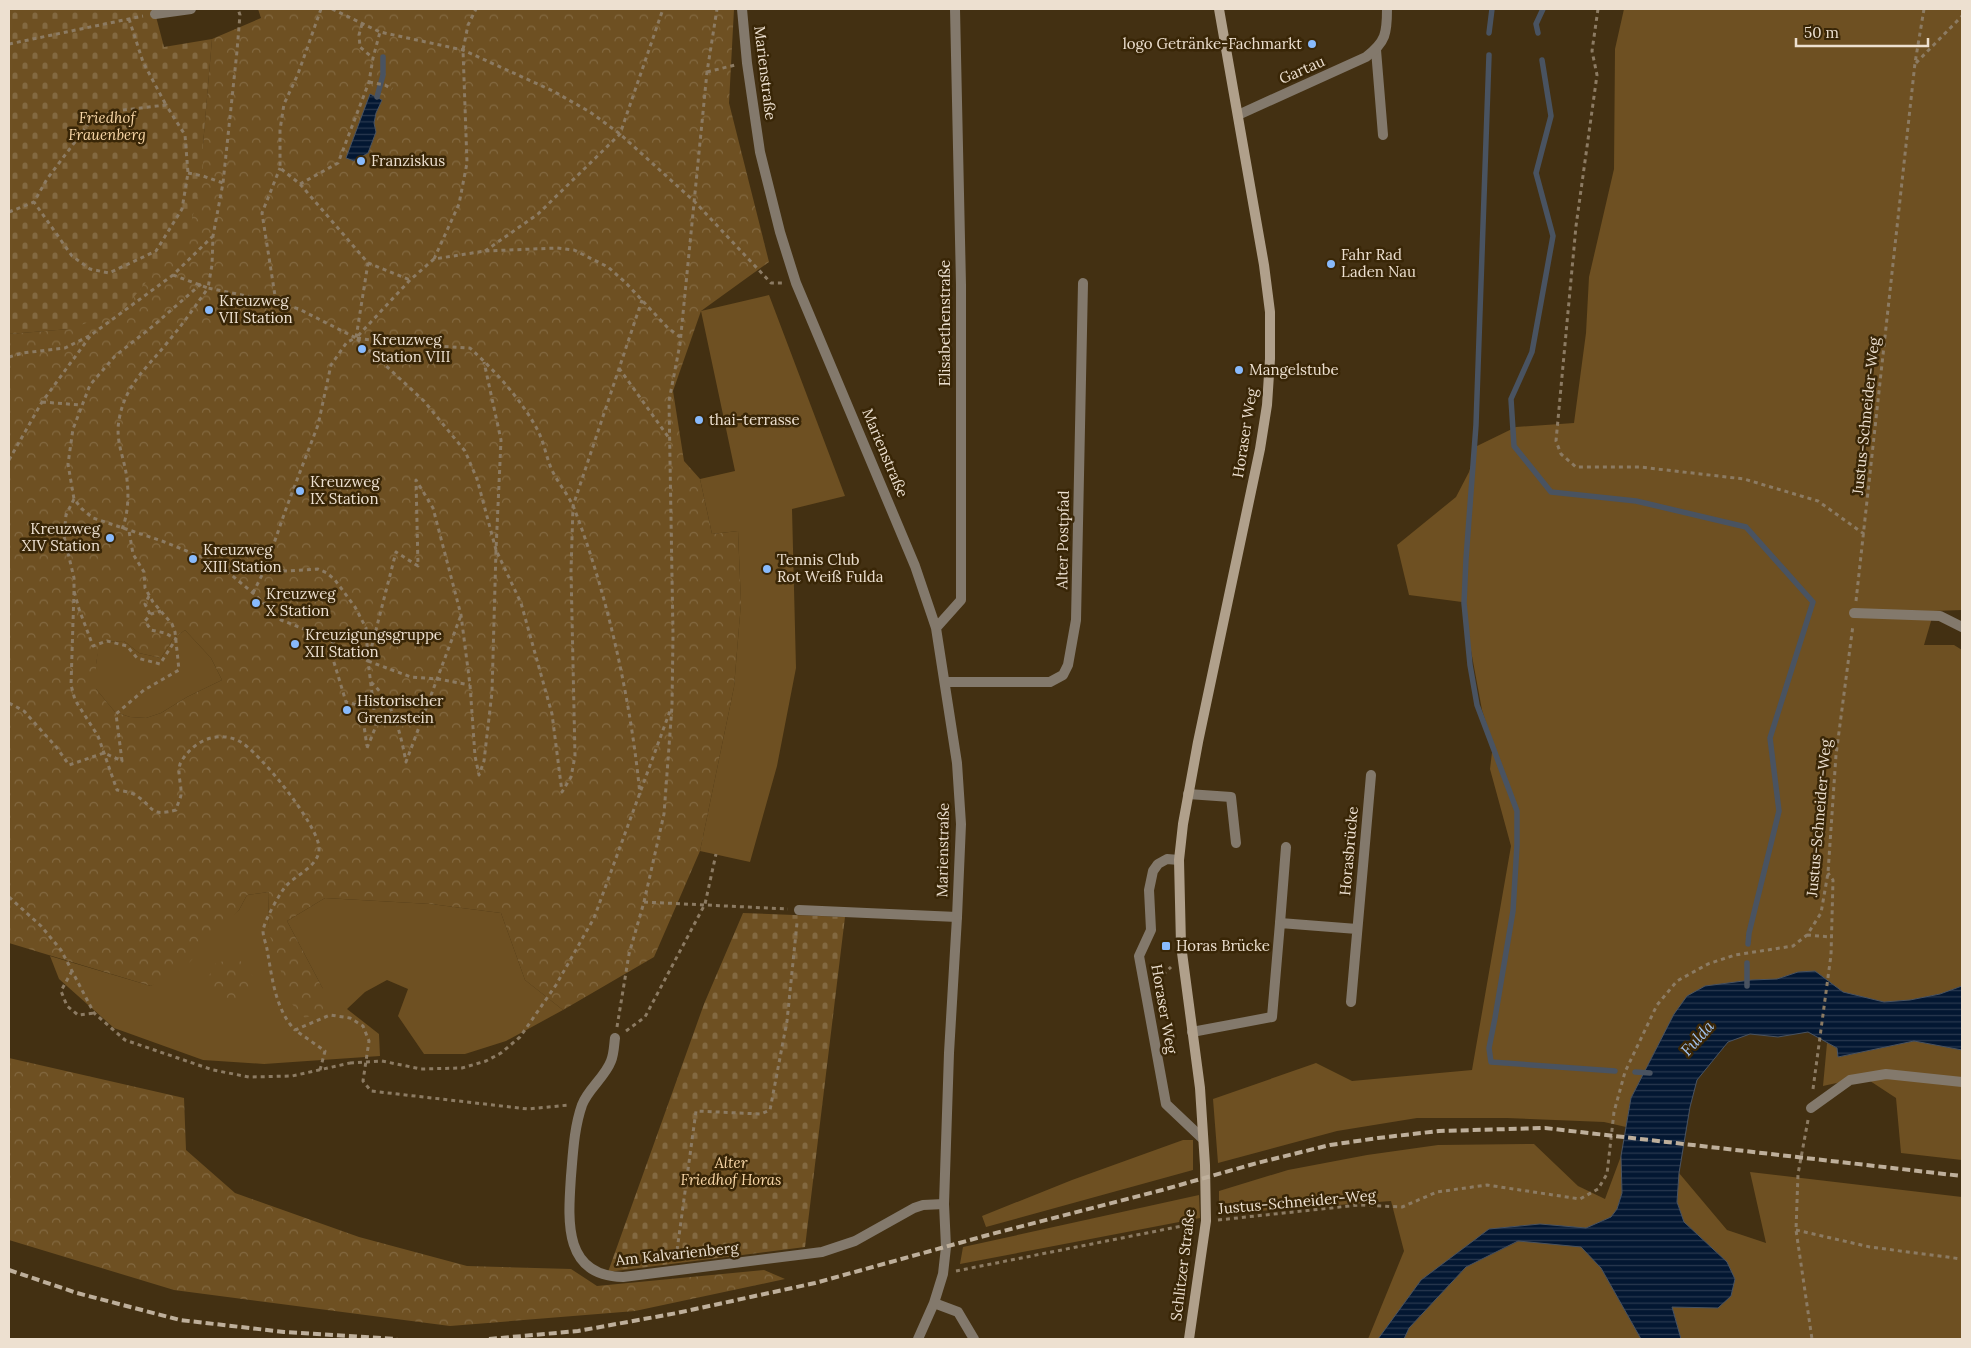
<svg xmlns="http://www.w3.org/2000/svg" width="1971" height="1348" font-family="Lora,serif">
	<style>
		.green { fill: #6e5022 }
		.forest { fill: url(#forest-crowns); fill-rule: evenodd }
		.cemetery { fill: url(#cemetery-stones) }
		.water { fill: url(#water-rules); stroke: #495361 }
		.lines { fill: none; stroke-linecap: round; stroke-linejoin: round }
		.stream { stroke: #495361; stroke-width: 5.5 }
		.path { stroke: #8c7b63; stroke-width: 3; stroke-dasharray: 4 4; stroke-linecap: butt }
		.service { stroke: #83796c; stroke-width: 10 }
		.minor { stroke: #83796c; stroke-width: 10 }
		.secondary { stroke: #b0a08b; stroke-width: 10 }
		.rail { stroke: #beaf9b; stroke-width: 4; stroke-dasharray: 8 4; stroke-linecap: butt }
		.path-bridge { stroke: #8c7b63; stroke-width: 3; stroke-dasharray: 4 4; stroke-linecap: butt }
		.poi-dot { fill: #88bafc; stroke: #392607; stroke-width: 2 }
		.labels { text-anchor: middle; stroke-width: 5; stroke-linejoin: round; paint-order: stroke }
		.poi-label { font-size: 15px; fill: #ede0d0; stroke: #392607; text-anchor: start }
		.street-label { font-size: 15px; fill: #ede0d0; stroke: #392607 }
		.park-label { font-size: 15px; font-style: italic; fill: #f9d7a7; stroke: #392607 }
		.water-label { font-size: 16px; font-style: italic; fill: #a1c2ee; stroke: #392607 }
	</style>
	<defs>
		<pattern id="forest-crowns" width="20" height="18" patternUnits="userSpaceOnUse" patternTransform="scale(1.25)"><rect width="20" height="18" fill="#6e5022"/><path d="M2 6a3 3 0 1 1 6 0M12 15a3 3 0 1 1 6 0" fill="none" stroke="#836941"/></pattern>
		<pattern id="cemetery-stones" width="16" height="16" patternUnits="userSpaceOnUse" patternTransform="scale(1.25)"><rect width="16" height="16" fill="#6e5022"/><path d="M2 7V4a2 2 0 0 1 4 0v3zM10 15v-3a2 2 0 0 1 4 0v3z" fill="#836941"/></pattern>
		<pattern id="water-rules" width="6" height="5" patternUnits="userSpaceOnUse" patternTransform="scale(1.25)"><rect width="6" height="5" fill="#031732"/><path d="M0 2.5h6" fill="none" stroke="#28384f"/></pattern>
	</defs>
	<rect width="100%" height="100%" fill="#433012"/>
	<!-- green -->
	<path class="green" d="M1624,9H1962V610L1934,611L1924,645H1954L1962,650V986L1940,994L1910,1000L1884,1002L1843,992L1815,971L1798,972L1777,979L1751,980L1705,986L1674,1015L1631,1098L1626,1127L1604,1122L1507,1118H1417L1337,1131L1218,1163L1213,1099L1316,1063L1352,1081L1472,1070L1511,846L1490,769L1493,744L1482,710L1462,602L1409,595L1397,545L1456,497L1469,472L1477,446L1516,427L1574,423L1586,333L1589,277L1614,169L1615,49Z
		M769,295L845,496L792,509L796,668L777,766L750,862L700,851L734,687L741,603L738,531L712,534L700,479L735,471L701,311Z
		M185,630L211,658L222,680L187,697L161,713L146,718L130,717L115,712L96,689V664L99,642L124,641L139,653L161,658L173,639Z
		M269,892L268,927L323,989L287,921L325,898L431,904L501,913L525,980L563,1010L506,1041L465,1054H424L398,1016L408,989L387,980L365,992L347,1009L379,1034L380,1056L264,1064L203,1060L114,1028L59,979L50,956L151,986L239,910L247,895Z
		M1914,1041L1962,1050V1160L1901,1153L1896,1098L1864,1077L1823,1086L1827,1043L1837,1048L1839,1057Z
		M1183,1140H1193V1170L986,1227L982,1216L1072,1180Z
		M1534,1144L1578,1186L1605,1199L1621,1156L1622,1193L1617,1209L1611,1217L1586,1228L1540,1224L1489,1229L1378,1339H1368L1404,1251L1391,1201L1219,1214V1191L1288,1170L1367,1155L1438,1145Z
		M1750,1172L1962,1197V1339H1681L1672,1307L1718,1308L1727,1262L1684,1222L1677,1202L1679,1173L1727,1230L1766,1243Z
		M1199,1195L1200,1218L960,1264L963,1247Z
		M1519,1241L1581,1246L1601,1268L1641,1339H1404L1409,1328L1466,1267Z"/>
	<!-- forest -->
	<path class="forest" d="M258,9H734L729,103L769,262L701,311L673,391L684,461L700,479L712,534L738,531L741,603L734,687L700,851L654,957L563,1010L525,980L501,913L431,904L325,898L287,921L323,989V1011L305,1018L292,1004L273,948L268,927L269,892L247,895L239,910L185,967L151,986L9,943V334L69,329L203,145L212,39L261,18ZM185,630L211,658L222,680L187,697L161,713L146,718L130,717L115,712L96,689V664L100,642L124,641L139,653L161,658L173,639Z
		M237,958L251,971L256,990L243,1002L218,998L206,981L216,963Z
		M9,1058L184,1098L186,1150L235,1193L359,1237L467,1266L571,1269L597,1286L764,1270L785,1279L635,1311L450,1326L174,1290L9,1240Z"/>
	<!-- cemetery -->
	<path class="cemetery" d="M9,9H154L164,47L212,39L203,145V176L189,230L124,309L70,329L9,334Z
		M743,913L845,917L805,1247L608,1272L704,1004Z"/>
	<!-- water -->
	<path class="water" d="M370,94L382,100L376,113L374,123L376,132L368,153L354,161L346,158Z
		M1815,971L1843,992L1884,1002L1910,1000L1940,994L1962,986V1050L1914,1041L1838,1057L1837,1048L1808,1032L1778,1037L1750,1034L1728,1042L1697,1080L1690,1107L1679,1173L1677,1202L1684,1222L1727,1262L1735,1279L1731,1296L1718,1308L1672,1307L1681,1339H1641L1601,1268L1581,1247L1518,1241L1466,1267L1409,1328L1404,1339H1378L1421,1280L1489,1229L1540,1224L1586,1228L1611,1217L1617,1209L1622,1193L1621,1156L1631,1098L1674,1014L1687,996L1705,986L1751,980L1777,979L1798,972Z"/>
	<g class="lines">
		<!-- stream -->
		<path class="stream" d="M1489,33L1492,9
			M1538,33L1536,24L1543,9
			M1489,55L1476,425L1466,559L1464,603L1470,665L1477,705L1517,811V845L1513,911L1495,1018L1489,1048L1491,1062L1615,1071
			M1542,60L1551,116L1536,173L1553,236L1532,352L1511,399L1514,446L1551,492L1636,501L1746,527L1813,602L1770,738L1779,811L1749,933L1748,944
			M377,97L383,75V57
			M1747,986V963
			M1635,1072L1650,1073"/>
		<!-- path -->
		<path class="path" d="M321,9L298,74L284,104L280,130V168L300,184L368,263L410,280
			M332,9L380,32L463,50L553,91L590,112L620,134L695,202L771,283H784
			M1598,9L1592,51L1597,75L1576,226L1556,441L1561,454L1576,467H1640L1744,479L1818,501L1864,534
			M129,19L143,62L166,105
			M362,24L359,35L360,47L373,58
			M9,44L143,16
			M1916,63L1962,16
			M707,72L735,65
			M369,82L385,85L392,89
			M188,173L203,176L223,183
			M300,184L338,163L369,82L373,58L380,32
			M9,212L34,202L47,179L90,122L115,111L166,105L185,135L188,173L182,209L156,251L109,273L90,269L72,256L34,202
			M485,251L538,214L620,134L663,9
			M434,259L459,204L467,163L463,50L468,25L476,9
			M173,275L208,288L212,265L213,236L223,183L237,51L240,15L238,9
			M201,284L153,326L115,356L90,385L73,429L68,464L74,499L82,509L93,518L162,541L217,563L253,593L281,620L329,639L338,647L368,661L366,628L355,607L335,580L327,573L318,569L287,571L265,569
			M276,302L262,213L280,168
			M357,338L391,343L470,348C495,371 521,399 537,429C544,442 546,456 551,468C557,482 568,494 574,508C608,596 631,701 640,795
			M357,339L424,401L465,451L477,479L496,550L501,440L484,362
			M9,357L23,353L65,348L91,335L173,275L213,236
			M619,368L669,438
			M42,402L81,405
			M9,460L42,402L91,335
			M74,499L66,515L64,536L74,578V591L79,609L93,646L107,641L127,646L137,658L160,664L176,639L165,633L151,630L145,621L151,614L161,611
			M122,529C128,515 129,495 127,480C125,458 115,443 119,420C125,385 146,369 167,343C182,325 195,307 208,288L276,302L299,309L356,338L410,280L434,259L485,251L557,248L574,250L608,267L625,282L668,328L680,337
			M74,591L71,685L75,700L98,736L117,790C123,791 132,792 137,796C155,808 149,817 176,810C177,805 180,800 181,795C182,785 176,771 181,762C193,741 217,730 239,741C259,751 319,826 319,848C320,866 295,875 285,887C279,895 264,921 263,931C263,936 266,944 267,949C272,977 275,1009 295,1030
			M253,593L265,569L287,506L318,425L331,365L347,342L356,338L368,263
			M149,596L145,604L150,614
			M1856,601L1915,63L1924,9
			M338,647L333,659L346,702L361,706L367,746
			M368,661L411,677L438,679L470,685
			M371,682C394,704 400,731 406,762L461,615
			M9,703L24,711L57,748L69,765L104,753L122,761L116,714L144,690L179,670L175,632L172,624L153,602L145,588L144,572L133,554L129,531
			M367,748L376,726L368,661L396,552L418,566L416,480L433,508L461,615L470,685L475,756L479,775L484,761L492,692L496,550L521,603L552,714L562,792L571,777L575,756L571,571L573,506L642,300
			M9,897L41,926L61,950L94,1013L125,1040L213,1070L249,1077L292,1076L350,1063
			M644,902L788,909
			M1807,935L1831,937
			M72,971L61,991L67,1006L78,1015L94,1013
			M1157,980L1171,967
			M617,1027L629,954L644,902L664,814L672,706L673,635L669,401L680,344L707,72L717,9
			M626,1031L645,1017L705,904L716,854
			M382,1061L421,1069L462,1068L486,1061L501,1053L520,1037L556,985L594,918L670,711
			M320,1070L325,1051L295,1030L330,1015L350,1018L363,1026L369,1041L363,1081L371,1091L528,1109L569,1105
			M1813,1089L1831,955L1833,880L1828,873
			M1808,1120L1798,1174L1796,1230L1812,1339
			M1218,1220L1359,1205L1402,1207L1437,1192L1487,1185L1580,1199L1598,1189L1607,1174L1614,1112L1625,1072L1657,1005L1677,981L1708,964L1735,955L1793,946L1807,935L1821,913L1828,873L1836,755L1853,625
			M1796,1230L1870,1247L1962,1259
			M676,1258L696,1111L761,1114L770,1110L787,1021L797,923
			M956,1271L1192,1224"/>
		<!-- service -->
		<path class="service" d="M155,14L191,9
			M1376,50L1383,135
			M1854,613L1940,616L1962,627
			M1188,794L1231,797L1236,843
			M799,910L957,917
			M1280,923L1286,847
			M1811,1108L1850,1080L1886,1074L1962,1082"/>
		<!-- minor -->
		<path class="minor" d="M742,9L747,63L760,152L780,232L796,283L915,566L936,628L957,763L961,824L957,917L949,1053L944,1204L946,1247L943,1274L934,1303L918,1339
			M1238,115L1366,57C1386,42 1387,33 1387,9
			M936,628L961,600V285L955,9
			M945,682H1050L1063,675L1068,665L1076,620L1083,283
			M1179,860L1167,859L1158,864L1153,871L1149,890L1151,930L1139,956L1166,1104L1203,1139
			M1351,1002L1371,775
			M1192,1032L1272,1017L1280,923L1357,929
			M615,1038C614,1045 614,1054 611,1061C605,1077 588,1089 582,1105C574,1128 573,1153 571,1176C568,1221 563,1276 623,1277L822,1252L855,1241L914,1208L923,1205L944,1204
			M934,1303L958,1312L974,1339"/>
		<!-- secondary -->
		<path class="secondary" d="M1189,1339L1206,1221L1205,1165L1200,1088L1181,945L1179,860L1183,824L1198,742L1260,449L1267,405L1270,359V312L1264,265L1219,9"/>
		<!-- rail -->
		<path class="rail" d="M9,1270L77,1293L180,1320L284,1332L397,1339
			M489,1339L578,1331L677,1313L815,1283L988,1235L1162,1190L1257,1163L1330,1145L1378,1138L1439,1131L1545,1128L1962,1176"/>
		<!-- path-bridge -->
		<path class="path-bridge" d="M350,1063L382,1061"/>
	</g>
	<!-- markers -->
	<g class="poi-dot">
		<circle cx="1312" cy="44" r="5"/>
		<circle cx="361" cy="161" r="5"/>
		<circle cx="1331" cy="264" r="5"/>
		<circle cx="209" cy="310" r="5"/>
		<circle cx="362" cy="349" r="5"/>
		<circle cx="1239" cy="370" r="5"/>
		<circle cx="699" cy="420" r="5"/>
		<circle cx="300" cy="491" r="5"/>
		<circle cx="110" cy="538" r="5"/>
		<circle cx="193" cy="559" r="5"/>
		<circle cx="767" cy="569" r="5"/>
		<circle cx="256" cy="603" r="5"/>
		<circle cx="295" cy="644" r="5"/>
		<circle cx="347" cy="710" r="5"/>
		<rect x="1161" y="941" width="10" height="10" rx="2.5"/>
	</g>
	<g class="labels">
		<!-- poi labels -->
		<g class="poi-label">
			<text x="1302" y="49" text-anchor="end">logo Getränke-Fachmarkt</text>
			<text x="371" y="166">Franziskus</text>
			<text x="1341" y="260">Fahr Rad<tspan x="1341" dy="17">Laden Nau</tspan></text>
			<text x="219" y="306">Kreuzweg<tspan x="219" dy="17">VII Station</tspan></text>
			<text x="372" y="345">Kreuzweg<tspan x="372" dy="17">Station VIII</tspan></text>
			<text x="1249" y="375">Mangelstube</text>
			<text x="709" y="425">thai-terrasse</text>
			<text x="310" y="487">Kreuzweg<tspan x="310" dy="17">IX Station</tspan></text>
			<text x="100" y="534" text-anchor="end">Kreuzweg<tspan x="100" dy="17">XIV Station</tspan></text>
			<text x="203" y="555">Kreuzweg<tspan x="203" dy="17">XIII Station</tspan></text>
			<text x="777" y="565">Tennis Club<tspan x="777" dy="17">Rot Weiß Fulda</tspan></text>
			<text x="266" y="599">Kreuzweg<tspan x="266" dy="17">X Station</tspan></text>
			<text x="305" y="640">Kreuzigungsgruppe<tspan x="305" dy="17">XII Station</tspan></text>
			<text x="357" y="706">Historischer<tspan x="357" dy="17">Grenzstein</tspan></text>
			<text x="1176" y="951">Horas Brücke</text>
		</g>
		<!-- street labels -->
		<g class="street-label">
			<text transform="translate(1302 70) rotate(-24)" y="5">Gartau</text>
			<text transform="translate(765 73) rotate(83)" y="5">Marienstraße</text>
			<text transform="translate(945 323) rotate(-90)" y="5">Elisabethenstraße</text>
			<text transform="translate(1866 416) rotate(-84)" y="5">Justus-Schneider-Weg</text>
			<text transform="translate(1245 433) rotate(-81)" y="5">Horaser Weg</text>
			<text transform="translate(885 453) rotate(67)" y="5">Marienstraße</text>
			<text transform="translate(1063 540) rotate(-89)" y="5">Alter Postpfad</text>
			<text transform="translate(1819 818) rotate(-85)" y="5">Justus-Schneider-Weg</text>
			<text transform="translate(943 850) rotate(-89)" y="5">Marienstraße</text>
			<text transform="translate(1349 851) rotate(-85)" y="5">Horasbrücke</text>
			<text transform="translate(1164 1009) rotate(80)" y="5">Horaser Weg</text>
			<text transform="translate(1297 1202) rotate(-5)" y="5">Justus-Schneider-Weg</text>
			<text transform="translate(677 1254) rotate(-6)" y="5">Am Kalvarienberg</text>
			<text transform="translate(1183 1265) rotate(-83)" y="5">Schlitzer Straße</text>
		</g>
		<!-- park labels -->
		<g class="park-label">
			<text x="107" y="123">Friedhof<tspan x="107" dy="17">Frauenberg</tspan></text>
			<text x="731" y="1168">Alter<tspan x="731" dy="17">Friedhof Horas</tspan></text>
		</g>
		<!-- water labels -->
		<g class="water-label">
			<text transform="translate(1697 1038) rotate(-48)" y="6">Fulda</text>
		</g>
	</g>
	<!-- border -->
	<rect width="1971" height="1348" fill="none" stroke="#ede0d0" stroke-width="20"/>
	<!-- scale -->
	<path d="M1796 38v8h132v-8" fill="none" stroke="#ede0d0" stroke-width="2.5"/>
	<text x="1804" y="38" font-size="15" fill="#ede0d0" stroke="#392607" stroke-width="4" paint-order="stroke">50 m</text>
</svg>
